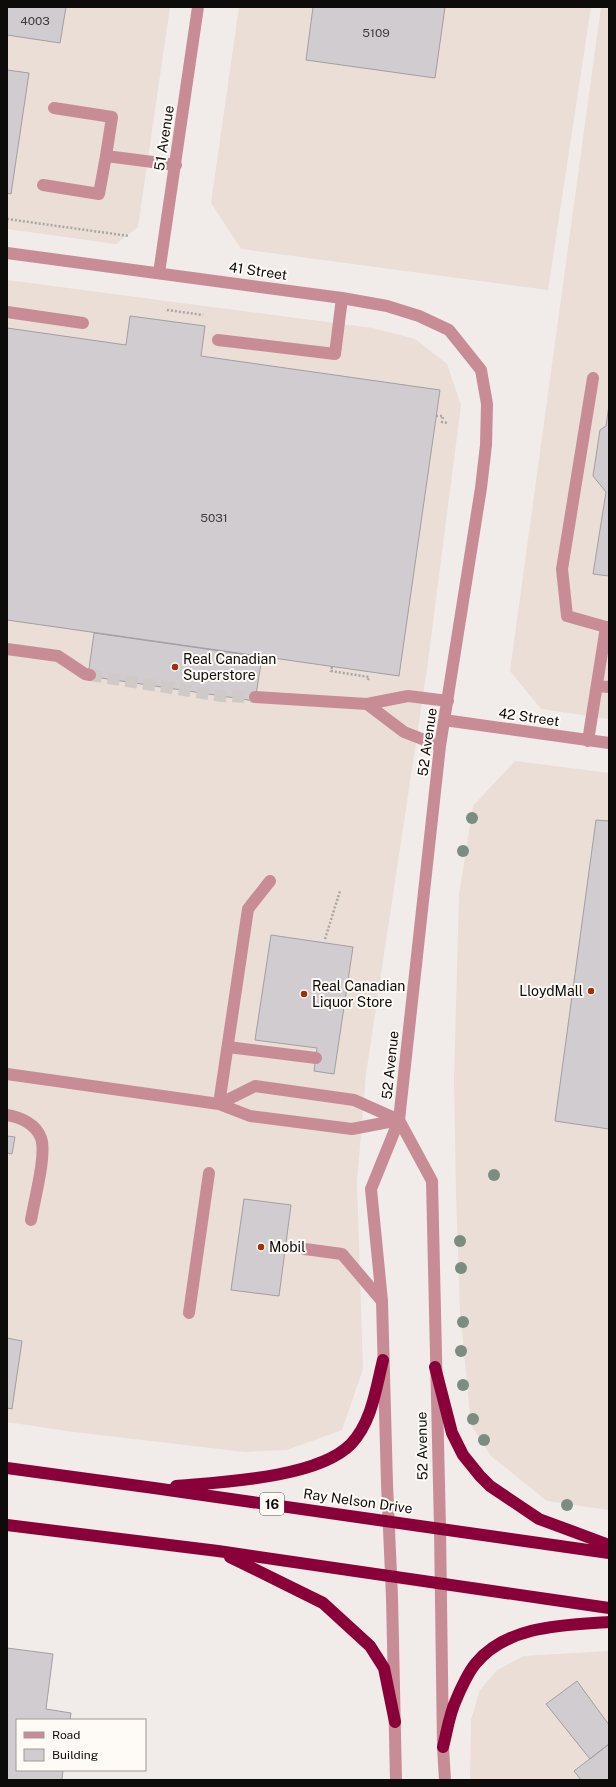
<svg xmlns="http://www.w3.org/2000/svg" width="616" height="1787" font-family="'Public Sans',sans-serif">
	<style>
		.built { fill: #eaded6 }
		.building { fill: #d0ccd0; stroke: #a29ea2 }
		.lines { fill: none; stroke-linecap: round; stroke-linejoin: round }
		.minor-tunnel { stroke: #cfcac8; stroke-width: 12; stroke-dasharray: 12 6; stroke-linecap: butt }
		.path { stroke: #aaa6a4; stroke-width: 2.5; stroke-dasharray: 2 2; stroke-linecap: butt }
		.minor { stroke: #c88c97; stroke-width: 12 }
		.highway { stroke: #8a0039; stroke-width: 12 }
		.tree { fill: #7b8c81 }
		.poi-dot { fill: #99320e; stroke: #fefaf6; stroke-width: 1.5 }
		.labels { text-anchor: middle; stroke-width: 4; stroke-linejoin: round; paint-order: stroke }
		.number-label { font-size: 12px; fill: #3e3c3c }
		.shield { fill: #fefaf6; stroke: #555352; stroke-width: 1 }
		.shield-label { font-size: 13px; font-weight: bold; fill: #0d0c0b }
		.street-label { font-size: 14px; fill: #0d0c0b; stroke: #fefaf6 }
		.poi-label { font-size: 14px; fill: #0d0c0b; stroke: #fefaf6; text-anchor: start }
	</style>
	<rect width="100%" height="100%" fill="#f1ece9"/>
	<!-- built -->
	<path class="built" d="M7,7H170L138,227L116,244L7,229Z
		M239,7H591L548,290L241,249L211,203Z
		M601,7H609V719L541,709L510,671Z
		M7,280L373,328L415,339L447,364L461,405L427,669L366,1074L357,1182L363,1369L342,1430L287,1450L245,1452L66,1431L7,1422Z
		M515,761L609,773V1510L547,1501L491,1456L471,1425L460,1310L456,1194L454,1080L459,895L473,806Z
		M609,1651V1780H470L471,1720L480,1690L497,1670L524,1656Z"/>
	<!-- building -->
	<path class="building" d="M7,7H66L60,43L7,35Z
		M313,7H445L435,78L306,60Z
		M7,70L29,73L11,194L7,193Z
		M130,316L205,326L201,356L440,390L399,676L7,620V328L126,345Z
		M609,405V576L593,574L606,492L593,476L600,430L606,426Z
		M94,633L262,657L255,701L88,676Z
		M596,820L609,821V1129L555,1121Z
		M271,935L353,947L334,1074L314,1071L317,1048L255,1040Z
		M7,1136L15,1137L12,1154L7,1153Z
		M244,1199L291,1205L279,1296L231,1290Z
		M7,1338L22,1341L12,1409L7,1408Z
		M7,1648L53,1654L46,1709L71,1713L70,1720H17V1770H63L62,1780H7Z
		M577,1681L609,1725V1744L590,1759L546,1704Z
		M609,1744V1780H581L574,1771Z"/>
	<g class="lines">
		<!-- minor-tunnel -->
		<path class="minor-tunnel" d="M90,675L221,696L255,697"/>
		<!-- path -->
		<path class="path" d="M7,219L129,236
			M167,310L203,315
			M436,416H443L442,422L448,423
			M332,667L331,671L369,677L368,680
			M325,939L340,891"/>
		<!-- minor -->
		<path class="minor" d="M54,108L112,117L106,156L176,165
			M43,185L99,194L106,156
			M7,253L342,298L387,306L419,316L449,330L481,370L487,404L486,445L481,488L440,746L399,1120L371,1189L382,1301L387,1484L392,1597L396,1780
			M159,273L198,7
			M7,312L83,323
			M218,340L335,354L342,298
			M593,378L562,569L567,616L606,627
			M7,649L58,656L85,674L90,675
			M597,686L609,687
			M255,697L367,704L408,696L448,701
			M367,704L404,732L440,746
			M444,720L609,743
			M588,741L606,627H609
			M228,1047L316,1058
			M7,1074L219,1104L250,1116L352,1129L399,1120
			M219,1104L248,909L270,881
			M219,1104L255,1086L354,1100L399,1120
			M7,1115C20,1117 36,1124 41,1138C47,1154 34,1201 31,1220
			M399,1120L432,1181L440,1528L443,1747L445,1780
			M305,1249L342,1254L382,1301
			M189,1313L209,1173"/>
		<!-- highway -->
		<path class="highway" d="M435,1367L452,1433L463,1455L480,1476L490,1486L539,1519L609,1545
			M7,1468L154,1488L609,1553
			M176,1486C222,1482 318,1478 351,1444C372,1422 376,1388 383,1360
			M7,1525L218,1551L609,1608
			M230,1557L323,1603L370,1646L384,1668L395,1722
			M443,1747C447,1732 449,1715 456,1700C460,1690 469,1671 476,1663C508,1625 564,1625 609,1622"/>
	</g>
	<!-- trees -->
	<g class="tree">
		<circle cx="472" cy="818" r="6"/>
		<circle cx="463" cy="851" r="6"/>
		<circle cx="494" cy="1175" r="6"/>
		<circle cx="460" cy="1241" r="6"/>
		<circle cx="461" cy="1268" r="6"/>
		<circle cx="463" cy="1322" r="6"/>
		<circle cx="461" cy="1351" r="6"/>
		<circle cx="463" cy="1385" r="6"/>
		<circle cx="473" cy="1419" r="6"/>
		<circle cx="484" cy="1440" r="6"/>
		<circle cx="567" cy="1505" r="6"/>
	</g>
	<!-- markers -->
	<g class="poi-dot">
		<circle cx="175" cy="667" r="4"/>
		<circle cx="591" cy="991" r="4"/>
		<circle cx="304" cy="994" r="4"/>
		<circle cx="261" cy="1247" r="4"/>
	</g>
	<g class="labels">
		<!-- number labels -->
		<g class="number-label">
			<text x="35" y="25">4003</text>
			<text x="376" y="37">5109</text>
			<text x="214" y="522">5031</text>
		</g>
		<!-- shield labels -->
		<rect class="shield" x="260" y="1493" width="24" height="22" rx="3"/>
		<g class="shield-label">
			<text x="272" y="1509">16</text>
		</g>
		<!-- street labels -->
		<g class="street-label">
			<text transform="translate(164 138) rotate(-81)" y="5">51 Avenue</text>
			<text transform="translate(258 271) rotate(8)" y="5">41 Street</text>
			<text transform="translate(529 717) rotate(8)" y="5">42 Street</text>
			<text transform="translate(427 742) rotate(-82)" y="5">52 Avenue</text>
			<text transform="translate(390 1065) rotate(-84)" y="5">52 Avenue</text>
			<text transform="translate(422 1446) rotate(-91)" y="5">52 Avenue</text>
			<text transform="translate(358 1501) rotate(8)" y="5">Ray Nelson Drive</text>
		</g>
		<!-- poi labels -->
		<g class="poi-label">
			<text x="183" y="664">Real Canadian<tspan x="183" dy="16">Superstore</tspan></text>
			<text x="312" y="991">Real Canadian<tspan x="312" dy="16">Liquor Store</tspan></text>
			<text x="583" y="996" text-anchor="end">LloydMall</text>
			<text x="269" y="1252">Mobil</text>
		</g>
	</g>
	<!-- border -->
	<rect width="616" height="1787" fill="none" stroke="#0d0c0b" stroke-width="16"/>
	<!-- legend -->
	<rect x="16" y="1719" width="130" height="52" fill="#fefaf6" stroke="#9e9b98"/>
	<rect x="24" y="1732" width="20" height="6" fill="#c88c97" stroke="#9e9b98"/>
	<text x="52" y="1739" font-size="12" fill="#0d0c0b">Road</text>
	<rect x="24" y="1749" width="20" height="12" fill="#d0ccd0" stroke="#9e9b98"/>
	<text x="52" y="1759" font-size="12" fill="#0d0c0b">Building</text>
</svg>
